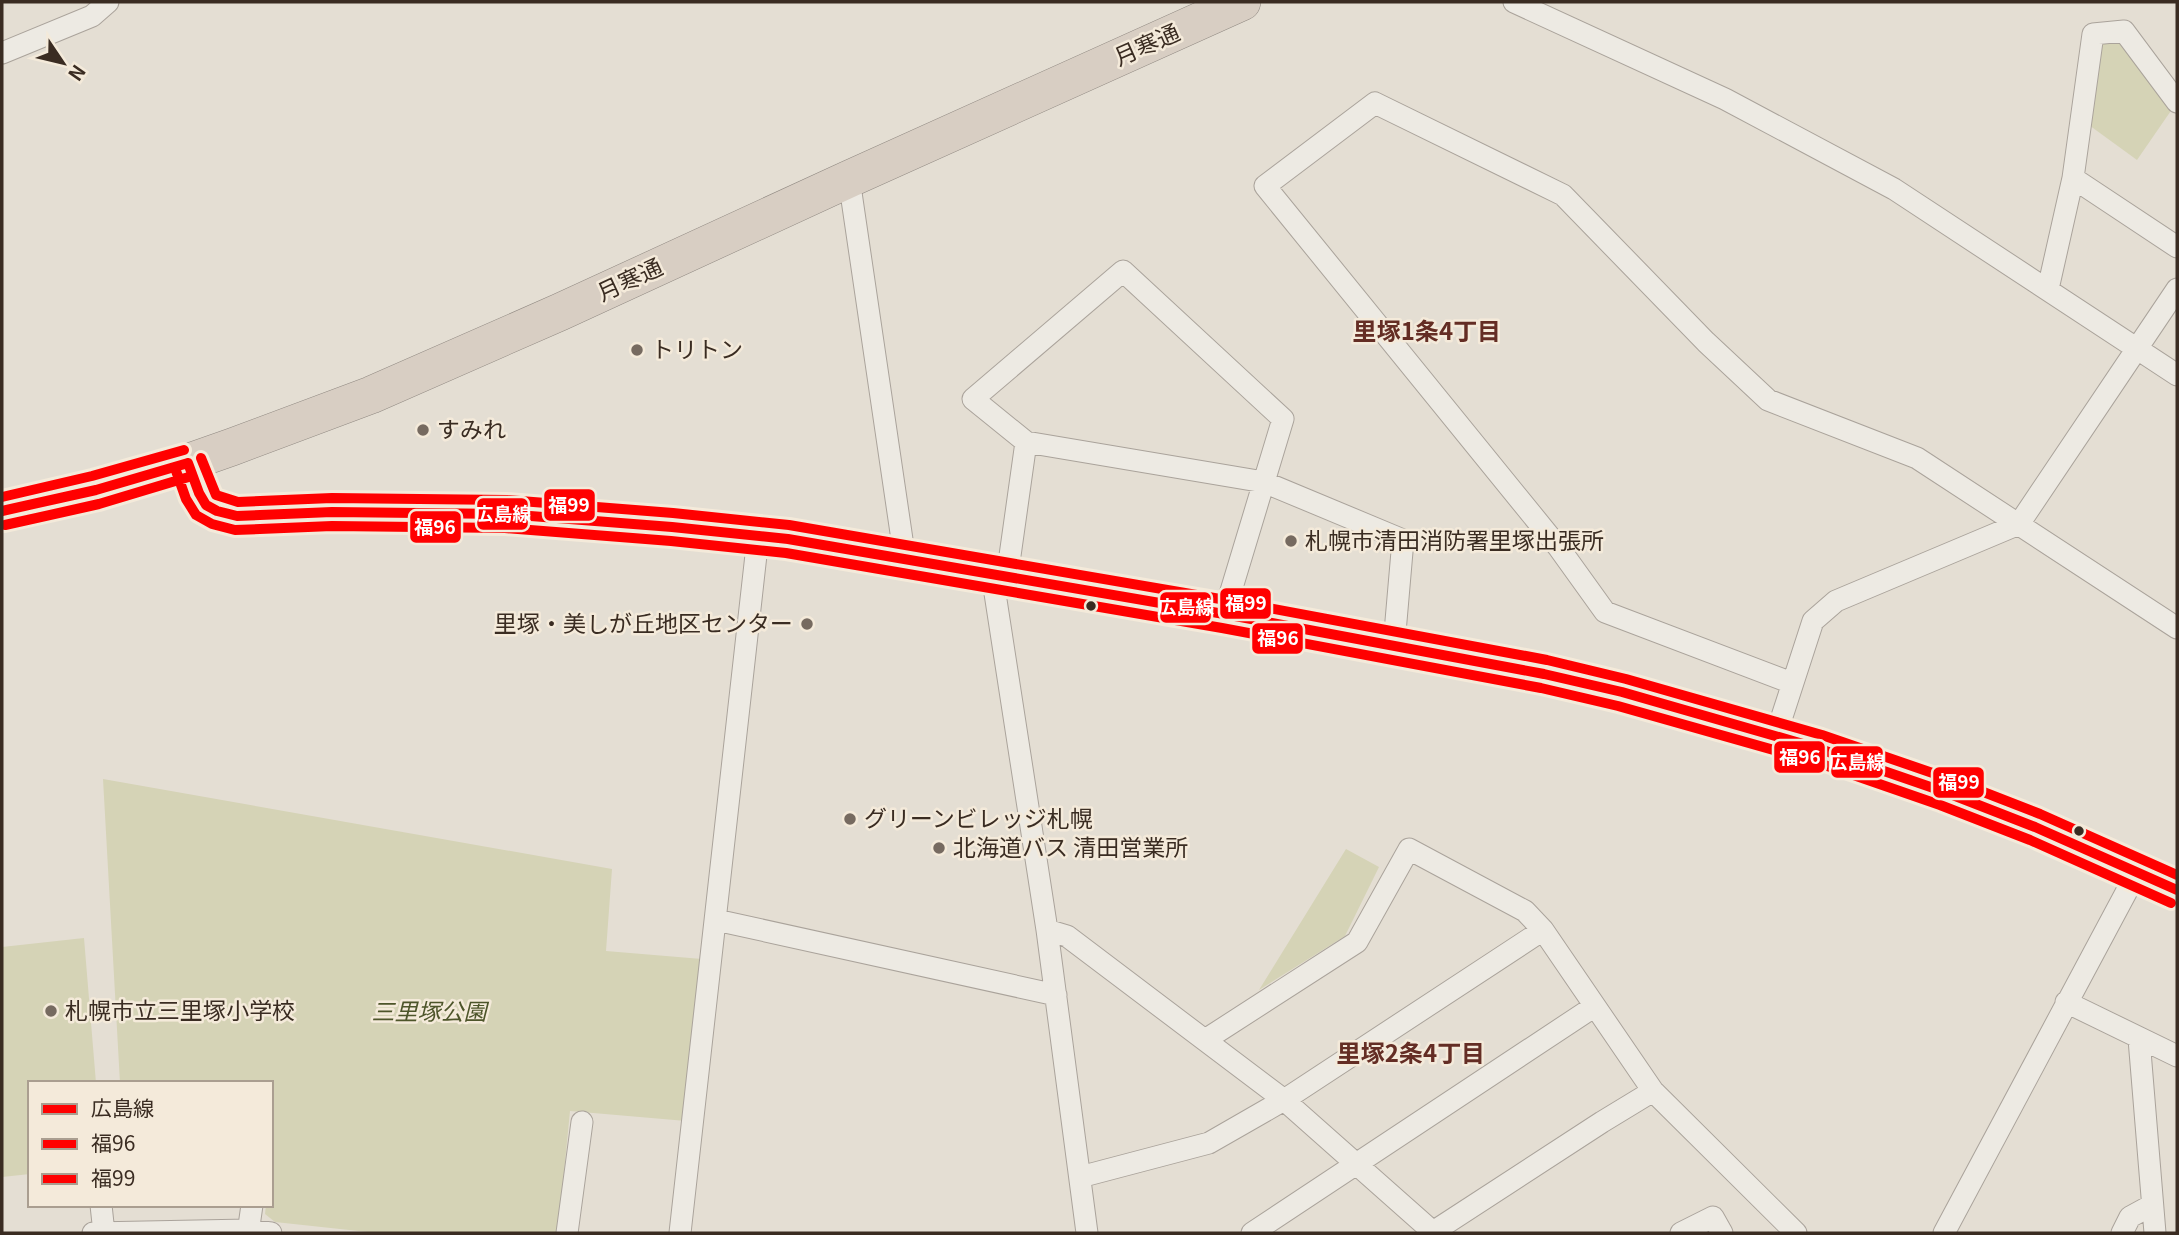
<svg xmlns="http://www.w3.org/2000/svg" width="2179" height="1235" font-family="Georgia,'Noto Sans JP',serif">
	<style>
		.green { fill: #d5d3b6 }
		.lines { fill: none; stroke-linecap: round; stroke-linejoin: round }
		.street-casing { stroke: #aaa39b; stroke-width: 23 }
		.secondary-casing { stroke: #9a938b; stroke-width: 30 }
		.highway-casing { stroke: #908982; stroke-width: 38 }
		.street { stroke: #edeae3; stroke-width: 21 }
		.secondary { stroke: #edeae3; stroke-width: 28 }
		.highway { stroke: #d8cec3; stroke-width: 37 }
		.bus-1-casing { stroke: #f4eada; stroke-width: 16 }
		.bus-2-casing { stroke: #f4eada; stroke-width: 16 }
		.bus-3-casing { stroke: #f4eada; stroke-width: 16 }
		.bus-1 { stroke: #f00; stroke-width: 10 }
		.bus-2 { stroke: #f00; stroke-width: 10 }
		.bus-3 { stroke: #f00; stroke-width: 10 }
		.poi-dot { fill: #766a60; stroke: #f4eada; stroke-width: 2.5 }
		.bus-dot { fill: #3a2c22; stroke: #f4eada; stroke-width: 2.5 }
		.labels { text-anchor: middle; stroke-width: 5; stroke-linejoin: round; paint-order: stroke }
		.street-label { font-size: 23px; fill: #3a2c22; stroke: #f4eada }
		.poi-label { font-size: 23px; fill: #3a2c22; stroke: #f4eada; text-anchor: start }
		.park-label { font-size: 23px; font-style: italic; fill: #4d552a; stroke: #f4eada }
		.neighbourhood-label { font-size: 24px; font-weight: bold; fill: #642d24; stroke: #f4eada }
		.line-badge { stroke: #f4eada; stroke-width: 2.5 }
		.badge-label { font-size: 19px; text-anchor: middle; font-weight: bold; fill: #fff }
	</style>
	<rect width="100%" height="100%" fill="#e4ded3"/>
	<!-- green -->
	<path class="green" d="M2124,31L2177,102L2137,160L2082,120L2093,34Z
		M103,779L612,869L606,951L702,959L686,1121L570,1111L558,1233H377L275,1222L265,1214L266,1205H271V1083H120Z
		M1346,849L1379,867L1345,936L1259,990Z
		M84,938L96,1083H30V1174L2,1177V947Z"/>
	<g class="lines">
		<!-- street casing -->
		<g class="street-casing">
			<path id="street" d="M1514,2L1725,99L1894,189L2177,375
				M2,53L92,16L108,2
				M2073,178L2177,247
				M849,179L905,560
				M2048,289L2073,178L2093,34L2124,31L2177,102
				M992,574L1047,930L1087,1233
				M1007,577L1026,442
				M1224,614L1283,419L1123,271L973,399L1026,442L1264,482L1403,540L1394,644
				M1792,683L1605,612L1559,548L1265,186L1375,103L1563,195L1706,342L1768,400L1917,458L2177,628
				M1776,735L1813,621L1836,601L2019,524L2177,289
				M716,920L1056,995
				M1047,930L1067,936L1284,1100L1433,1232L1430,1233
				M2066,1002L2177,1056
				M2139,1039L2155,1233
				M1205,1040L1357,942L1409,849L1525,911L1543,930L1653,1091L1796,1233
				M1080,1177L1209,1143L1284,1100L1543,930
				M101,1205L104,1233
				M1433,1232L1602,1122L1653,1091
				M93,1233L248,1230L271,1233
				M248,1233L252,1205
				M567,1233L582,1122
				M680,1233L758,537
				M1252,1233L1595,1006
				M1681,1233L1713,1217L1722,1233
				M1944,1233L2137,872
				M2122,1233L2130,1217L2152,1205"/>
		</g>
		<!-- secondary casing -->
		<g class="secondary-casing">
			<path id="secondary" d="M188,463L199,493L206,505L217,511L237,516L332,512L506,514L672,527L788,539L1224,614L1544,674L1622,692L1817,748L1945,792L2035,827L2177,890"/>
		</g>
		<!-- highway casing -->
		<g class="highway-casing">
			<path id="highway" d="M2,511L59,500L138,480L232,447L371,395L560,312L849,179L1242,2"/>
		</g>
		<!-- street -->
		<use href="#street" class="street"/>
		<!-- secondary -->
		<use href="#secondary" class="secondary"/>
		<!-- highway -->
		<use href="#highway" class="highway"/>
		<!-- bus-1 casing -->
		<g class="bus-1-casing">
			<path id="bus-1" d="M188,463L199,493L206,505L217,511L237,516L332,512L506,514L672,527L788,539L1224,614L1544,674L1622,692L1817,748L1945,792L2035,827L2177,890
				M2,511L96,490L188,463"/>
		</g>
		<!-- bus-2 casing -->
		<g class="bus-2-casing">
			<path id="bus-2" d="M175,468L186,499L196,515L212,524L235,530L332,526L505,528L671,541L786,553L1222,628L1541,688L1618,706L1813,761L1940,805L2030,840L2171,903
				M5,525L99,504L192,476"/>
		</g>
		<!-- bus-3 casing -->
		<g class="bus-3-casing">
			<path id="bus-3" d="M201,458L216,495L238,502L332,498L507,500L673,513L789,525L1226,600L1547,660L1626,679L1822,735L1950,779L2040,814L2177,875
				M2,497L92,476L184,450"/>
		</g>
		<!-- bus-1 -->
		<use href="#bus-1" class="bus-1"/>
		<!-- bus-2 -->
		<use href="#bus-2" class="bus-2"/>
		<!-- bus-3 -->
		<use href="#bus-3" class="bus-3"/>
	</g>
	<!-- markers -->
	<g class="poi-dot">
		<circle cx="637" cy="350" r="7"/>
		<circle cx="423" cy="430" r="7"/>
		<circle cx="1291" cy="541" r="7"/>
		<circle cx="807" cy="624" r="7"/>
		<circle cx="850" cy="819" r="7"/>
		<circle cx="939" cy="848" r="7"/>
		<circle cx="51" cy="1011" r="7"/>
	</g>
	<g class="bus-dot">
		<circle cx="1091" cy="606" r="6"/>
		<circle cx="2079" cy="831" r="6"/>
	</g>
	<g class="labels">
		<!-- street labels -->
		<g class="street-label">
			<text transform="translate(1147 45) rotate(-24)" y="8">月寒通</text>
			<text transform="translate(630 280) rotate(-25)" y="8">月寒通</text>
		</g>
		<!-- poi labels -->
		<g class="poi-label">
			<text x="651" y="358">トリトン</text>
			<text x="437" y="438">すみれ</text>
			<text x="1305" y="549">札幌市清田消防署里塚出張所</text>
			<text x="793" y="632" text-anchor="end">里塚・美しが丘地区センター</text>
			<text x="864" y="827">グリーンビレッジ札幌</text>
			<text x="953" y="856">北海道バス 清田営業所</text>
			<text x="65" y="1019">札幌市立三里塚小学校</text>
		</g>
		<!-- park labels -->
		<g class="park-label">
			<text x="429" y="1020">三里塚公園</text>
		</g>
		<!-- neighbourhood labels -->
		<g class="neighbourhood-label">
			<text x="1427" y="340">里塚1条4丁目</text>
			<text x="1411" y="1062">里塚2条4丁目</text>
		</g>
	</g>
	<g class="line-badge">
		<rect x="543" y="488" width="53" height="34" rx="7" fill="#f00"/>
		<rect x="476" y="497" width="53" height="34" rx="7" fill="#f00"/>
		<rect x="409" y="510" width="53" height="34" rx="7" fill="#f00"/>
		<rect x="1219" y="587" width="53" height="33" rx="7" fill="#f00"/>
		<rect x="1159" y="591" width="53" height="33" rx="7" fill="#f00"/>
		<rect x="1251" y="622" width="53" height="33" rx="7" fill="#f00"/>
		<rect x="1773" y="740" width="53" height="34" rx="7" fill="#f00"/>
		<rect x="1830" y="745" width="54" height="34" rx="7" fill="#f00"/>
		<rect x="1932" y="766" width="53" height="33" rx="7" fill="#f00"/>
	</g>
	<g class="badge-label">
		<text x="569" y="512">福99</text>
		<text x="503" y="521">広島線</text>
		<text x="435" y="534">福96</text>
		<text x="1246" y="610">福99</text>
		<text x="1186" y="614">広島線</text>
		<text x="1278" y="645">福96</text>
		<text x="1800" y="764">福96</text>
		<text x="1857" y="769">広島線</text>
		<text x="1959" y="789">福99</text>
	</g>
	<!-- border -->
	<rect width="2179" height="1235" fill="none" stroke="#3a2c22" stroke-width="7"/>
	<!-- legend -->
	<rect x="28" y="1081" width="245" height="126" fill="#f4eada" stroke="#aa9e90" stroke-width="2"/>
	<rect x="42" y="1104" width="35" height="10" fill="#ff0000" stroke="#aa9e90" stroke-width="2"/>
	<text x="91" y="1116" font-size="21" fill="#3a2c22">広島線</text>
	<rect x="42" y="1139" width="35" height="10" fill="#ff0000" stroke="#aa9e90" stroke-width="2"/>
	<text x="91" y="1151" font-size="21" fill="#3a2c22">福96</text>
	<rect x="42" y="1174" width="35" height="10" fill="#ff0000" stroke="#aa9e90" stroke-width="2"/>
	<text x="91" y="1186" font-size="21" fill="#3a2c22">福99</text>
	<!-- north arrow -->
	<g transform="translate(63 63) rotate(125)" stroke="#f4eada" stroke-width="5" paint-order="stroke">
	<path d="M0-5L12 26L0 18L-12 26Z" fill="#3a2c22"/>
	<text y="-10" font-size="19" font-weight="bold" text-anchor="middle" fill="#3a2c22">N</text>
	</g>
</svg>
